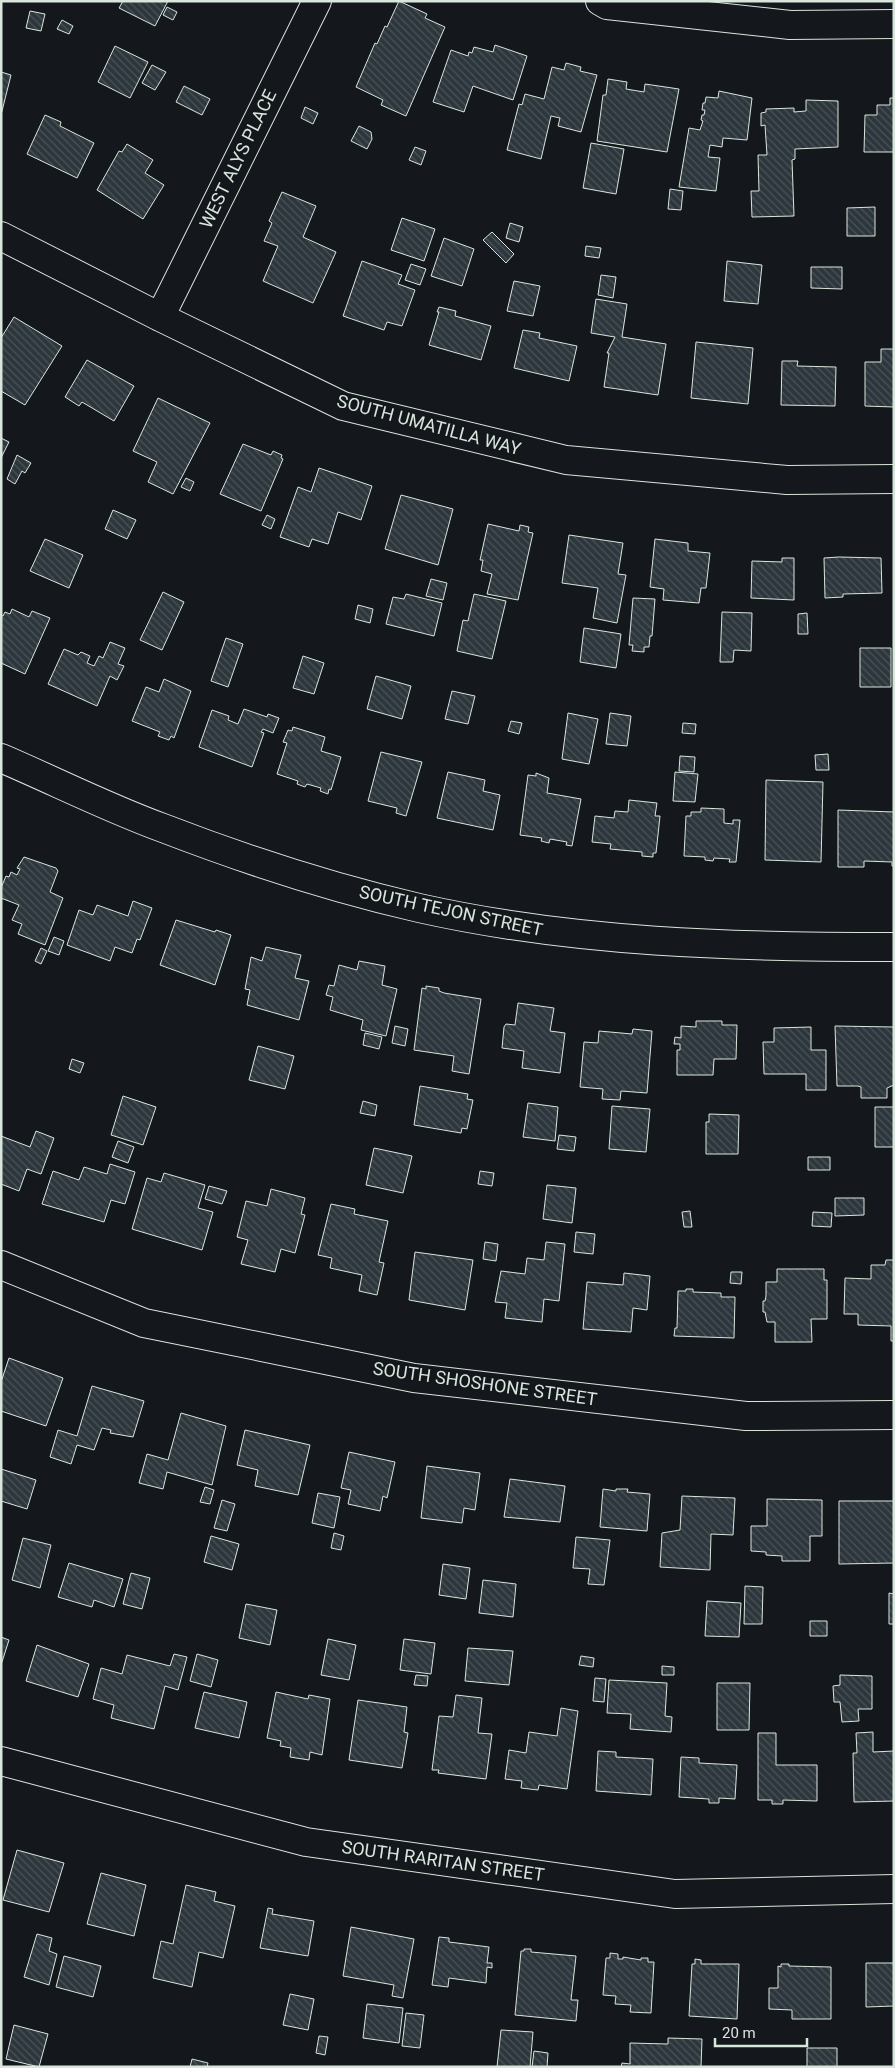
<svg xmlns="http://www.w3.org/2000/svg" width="895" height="2068" font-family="Roboto,sans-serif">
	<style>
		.building { fill: url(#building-back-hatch); stroke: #d8e6dc }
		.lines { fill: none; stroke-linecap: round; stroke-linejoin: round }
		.street-casing { stroke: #d8e6dc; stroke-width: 30 }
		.secondary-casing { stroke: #d8e6dc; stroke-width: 30 }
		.street { stroke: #14181c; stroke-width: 28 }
		.secondary { stroke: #14181c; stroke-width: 28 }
		.labels { text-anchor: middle; stroke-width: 4; stroke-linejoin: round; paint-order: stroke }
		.street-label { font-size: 18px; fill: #d8e6dc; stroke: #14181c }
	</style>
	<defs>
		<pattern id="building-back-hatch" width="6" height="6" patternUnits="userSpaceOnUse" patternTransform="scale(1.25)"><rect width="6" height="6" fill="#2c363c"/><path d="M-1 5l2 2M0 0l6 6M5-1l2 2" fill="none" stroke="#4a5358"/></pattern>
	</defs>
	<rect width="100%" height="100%" fill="#14181c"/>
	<!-- building -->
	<path class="building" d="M123,1H168L155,26L119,8Z
		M399,1L427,14L425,18L445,27L406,116L381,105L383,100L356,87L375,43L377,44L385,26L387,27Z
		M167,7L177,12L173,20L163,15Z
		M30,11L45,14L41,31L26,28Z
		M62,20L73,26L69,34L57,29Z
		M495,45L527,56L513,100L473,86L464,112L433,102L451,50L468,56L469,52L472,53L474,47L493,52Z
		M115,46L148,62L130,98L98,82Z
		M566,63L581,67L580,71L597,75L581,132L558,126L560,118L551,116L541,159L507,150L519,104L522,105L525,94L544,99L552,67L564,70Z
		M152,65L166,72L155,90L142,83Z
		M1,72L11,75L1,115Z
		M608,79L627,82L626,89L644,92L645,84L679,89L667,152L597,141L603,95H606Z
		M184,86L210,99L202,115L176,102Z
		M719,91L752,98L747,140L723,138L722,147L710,145L708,157L720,158L716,191L679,187L689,128L700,130L703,121L701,120L702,115H704L705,110H702L703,103H705L706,97L718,98Z
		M890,98H894V152H864L865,115H877V105H890Z
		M806,100L838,101V147L795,149V159L792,160L794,216L752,217L751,191H759L758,155H767L765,125L761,126V113L766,112V109L794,108V112L806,111Z
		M305,107L318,113L313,124L301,118Z
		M45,115L61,122L60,126L94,143L77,178L27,154Z
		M359,126L371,132L372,139L367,149L351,141Z
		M591,143L624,149L616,194L583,188Z
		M127,144L153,160L145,173L164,185L143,219L97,190L119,151L122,152Z
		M415,147L426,151L421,165L409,160Z
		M670,189L683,191L681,210L668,209Z
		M282,192L316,206L303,237L336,252L313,303L263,281L278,246L264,241L272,223L269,221Z
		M875,207V236H847V208Z
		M402,218L435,229L424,261L391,250Z
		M510,223L523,227L519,242L506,238Z
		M492,232L514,254L506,263L483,240Z
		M444,238L474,249L462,286L431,276Z
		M586,246L601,248L599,258L585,256Z
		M362,261L402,275L398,284L415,290L402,326L387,322L384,330L343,316Z
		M727,261L762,265L758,304L724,301Z
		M411,264L426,269L420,285L405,280Z
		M811,267H842V289L811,288Z
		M601,275L616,277L613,298L598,295Z
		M514,281L540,286L533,316L507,311Z
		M596,299L627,304L622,337L666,344L658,395L604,387L609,353H607L615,337L591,333Z
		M439,307L456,311L455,316L491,326L481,360L429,345L439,312H437Z
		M14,317L62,346L25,405L1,391V338Z
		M523,330L540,333L539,338L577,346L569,381L514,368Z
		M696,342L753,348L748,404L691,398Z
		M881,349H894V407L865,406V362H881Z
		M87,360L134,386L114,421L82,402L79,406L65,397Z
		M782,361H798L797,366L836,367L835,406L781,405Z
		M158,398L210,423L173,494L148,482L157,462L133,451Z
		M1,438L9,442L1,458Z
		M243,444L271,455L273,451L282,455L281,458L283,459L261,511L220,494Z
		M17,455L31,463L25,473L22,471L15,484L7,479Z
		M319,468L372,486L361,520L338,512L328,544L312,539L309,547L280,537L298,487L311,492Z
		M186,478L194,482L190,491L181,487Z
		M401,495L453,509L438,565L385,549Z
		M113,510L136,520L127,539L105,529Z
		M267,515L275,519L271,529L262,525Z
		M488,524L519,531L520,525L529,527L528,532L533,533L518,600L487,594L492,574L481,571L483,560H480Z
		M569,535L623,543L618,574L626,575L617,623L593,618L598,588L562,583Z
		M45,539L83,555L69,588L30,571Z
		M655,539L688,543V551L710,553L706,588H701L699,603L663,600L664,589L650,587Z
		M839,557L881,558L882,593L843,594V597L825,598L824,558Z
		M782,558H794V600L751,598L752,561L782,562Z
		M431,579L447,583L443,600L426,596Z
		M163,592L184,602L162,650L140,640Z
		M406,594L442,603L434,636L386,624L393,597L404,599Z
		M474,594L506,601L492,659L457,651L463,620L468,621Z
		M633,598L655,599L652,636H650L649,647H644V652L632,651L633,645H629Z
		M358,605L373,609L370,623L355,619Z
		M12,609L29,617L32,611L50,618L25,674L1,663V615L3,616L5,612L10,614Z
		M722,612L752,613L751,651L734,650L733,662H720Z
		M807,613L808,634H798V614Z
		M584,628L621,634L616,668L580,662Z
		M226,638L243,644L228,687L211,681Z
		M110,642L125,648L118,664L124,666L117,680L110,676L97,706L48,684L64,649L78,655L81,652L90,656L87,663L94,666L99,656L103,658Z
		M860,648H891V687H860Z
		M303,656L324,663L314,694L293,688Z
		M376,676L411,686L402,719L367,709Z
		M164,679L191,691L174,738L171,736L169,740L158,736L160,732L132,721L146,687L159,692Z
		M452,691L475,696L468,724L445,719Z
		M244,709L267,717L268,714L279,718L273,733L263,729L261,732L264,733L252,767L199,747L212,710L229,716L228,720L238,724Z
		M568,713L598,719L589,764L562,759Z
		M610,713L631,716L627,746L606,744Z
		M511,721L522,723L519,734L508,731Z
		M683,723L696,724L695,734L682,733Z
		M293,727L325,737L321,751L341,757L331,790L329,789L328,794L320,791L321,788L307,784L305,787L297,784L298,781L277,774L287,743L283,742L288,730L292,731Z
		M381,752L422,762L406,816L396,813L397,808L368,801Z
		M828,754L829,770H816L815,755Z
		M680,756L695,757L694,772L679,771Z
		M448,772L485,780L483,791L500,795L493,830L437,818Z
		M675,772L698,774L695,802L673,801Z
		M536,773L549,778L547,793L581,799L572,846L566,845L567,842L550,839L549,843L541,841L542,838L520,835L528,775L536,776Z
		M766,780L823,782L821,862L765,860Z
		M629,800L657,803L655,816H660L656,853H653V857L642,856V852L610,849L611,844L592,842L595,816L614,818L615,811L628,812Z
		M701,808L724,809V823L733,824V820H740L736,862H729L730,859L714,858L713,861L705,860V857L684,856L686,816H691V812H701Z
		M838,810L894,812V866H892V862L864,861V867H838Z
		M24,857L56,868L58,871L50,892L63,898L45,945L18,934L22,924L12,920L19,905L1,898V888L6,876L9,877L11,872L17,875L20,869L17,868Z
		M133,901L152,908L140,940L137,939L132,953L115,947L110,961L67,945L79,910L93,915L97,905L128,916Z
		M176,920L215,932L216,930L231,935L215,985L160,965Z
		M54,937L64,941L59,955L48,951Z
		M266,947L301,955L295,978L309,981L299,1020L247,1005L250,990L245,989L251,957L262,961Z
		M41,948L47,951L41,964L35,961Z
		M359,961L385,966L382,985L397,989L386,1036L361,1030L363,1020L330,1010L333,997L326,995L329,985L334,986L339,965L357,970Z
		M426,986L439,988V991L444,993L481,999L469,1074L452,1071L454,1056L414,1050L422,988L426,989Z
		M518,1003L554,1008L550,1031L565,1033L560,1073L522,1068L524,1051L502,1048L504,1027L506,1024L515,1025Z
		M696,1021H722V1025H737L736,1059H714L713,1075H677V1050H680V1044H674L675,1037L681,1038V1026L696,1027Z
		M395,1026L408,1029L405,1046L392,1043Z
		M835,1026L894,1027V1085L887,1088V1098H861V1087L858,1086H837Z
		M811,1027V1050H826V1090H806V1074H764L763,1042H774V1028Z
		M633,1029L652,1031L647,1093L621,1091L620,1100L602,1099L603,1089L580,1087L584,1042L598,1043L599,1031L632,1034Z
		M365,1033L382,1037L379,1049L363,1045Z
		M258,1046L294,1056L285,1089L249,1080Z
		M72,1059L84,1063L80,1073L69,1069Z
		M420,1086L468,1094L467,1099L473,1100L467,1129L462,1128L461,1133L414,1125Z
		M123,1096L156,1107L143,1145L111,1135Z
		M363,1101L377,1105L375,1116L360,1113Z
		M528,1103L558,1107L555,1141L523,1137Z
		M612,1106L650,1109L646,1152L609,1149Z
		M875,1107H894V1147H875Z
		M709,1114L739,1115L738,1154H706V1122H709Z
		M36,1131L54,1138L41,1174L27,1169L19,1191L1,1184V1136L30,1147Z
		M559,1135L576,1137L574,1151L557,1149Z
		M118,1141L134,1147L128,1163L112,1157Z
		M374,1148L412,1156L403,1193L366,1185Z
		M808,1157H830V1170H808Z
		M110,1164L135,1172L125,1204L111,1200L104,1222L42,1204L53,1171L79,1180L84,1167L107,1174Z
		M480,1171L494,1173L492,1186L478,1184Z
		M164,1173L205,1185L198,1208L213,1212L202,1250L132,1229L147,1178L161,1182Z
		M547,1185L576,1188L572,1223L543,1219Z
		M209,1186L227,1191L222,1204L205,1199Z
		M271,1189L305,1198L301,1214L305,1215L295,1253L281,1249L275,1272L241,1264L248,1240L237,1237L246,1201L267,1206Z
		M835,1198H864V1215L835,1216Z
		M331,1204L355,1209L354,1214L388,1221L379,1262L384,1263L377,1295L359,1291L362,1275L330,1268L332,1258L318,1255Z
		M690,1211L692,1227H684L682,1212Z
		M813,1212L832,1213L831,1227L812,1226Z
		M576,1232L595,1234L593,1254L574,1252Z
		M485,1242L498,1244L496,1261L483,1259Z
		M546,1242L565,1244L559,1301L544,1299L542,1322L505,1318L507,1303L495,1302L501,1271L525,1274L527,1258L544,1260Z
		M415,1252L473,1260L465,1310L409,1300Z
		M886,1260H894V1341H891V1326L858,1325V1314H844L845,1278L871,1279V1265H885Z
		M777,1269H824V1280H827V1319H811L812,1342H775V1322H767L765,1312H763V1301H765L766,1296V1282H777Z
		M731,1272H742L741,1284L730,1283Z
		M624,1273L650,1276L647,1310L633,1308L631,1332L583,1329L587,1282L623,1285Z
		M686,1289H693V1292L721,1293V1297H735L734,1338L674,1336L675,1328H677L678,1291H686Z
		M9,1358L63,1378L46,1426L1,1411V1382Z
		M92,1386L144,1401L133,1437L110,1433L111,1430L102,1428L94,1450L77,1445L71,1464L50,1457L58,1430L77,1436Z
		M181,1413L226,1426L212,1485L167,1472L163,1489L139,1483L147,1454L168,1460Z
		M245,1430L310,1445L298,1495L255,1486L258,1470L237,1465Z
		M349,1452L395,1462L387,1498L383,1496L380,1511L348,1504L351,1490L341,1488Z
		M427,1466L480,1473L475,1510L464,1508L462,1523L421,1518Z
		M1,1469L36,1480L27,1509L1,1501Z
		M510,1479L565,1486L560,1522L504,1517Z
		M205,1487L214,1490L210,1504L200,1502Z
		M603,1489L616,1491V1489H628L627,1492L650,1494L647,1531L600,1527Z
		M318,1493L340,1497L334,1528L312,1523Z
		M682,1496L735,1498L733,1535L711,1534L710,1570L660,1567L662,1533L680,1530Z
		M767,1499L822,1500V1536H810V1561H782V1556L766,1555V1552L751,1551V1526H767Z
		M222,1500L235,1504L227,1531L214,1528Z
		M839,1501H894V1563L839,1564Z
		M334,1533L344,1536L341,1550L331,1548Z
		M211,1536L239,1544L232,1570L204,1562Z
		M576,1537L610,1540L604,1585L588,1584L590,1569L573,1568Z
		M23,1538L51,1545L40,1588L12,1580Z
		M69,1563L123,1579L114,1607L94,1600L92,1607L58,1597Z
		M443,1564L470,1568L466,1599L439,1595Z
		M131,1573L150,1578L142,1609L123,1604Z
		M483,1580L516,1584L513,1617L479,1613Z
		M745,1586L763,1587L762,1624H744Z
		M889,1593L894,1594V1624H889Z
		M707,1601L741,1603L739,1637L705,1636Z
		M246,1604L277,1610L270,1645L239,1638Z
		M810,1621H827V1636H810Z
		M1,1637L9,1640L1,1665Z
		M328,1639L356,1645L349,1680L321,1675Z
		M404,1639L435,1643L431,1674L400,1670Z
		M37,1645L89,1664L78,1697L26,1681Z
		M468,1648L513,1651L509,1685L465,1681Z
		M174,1654L187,1657L178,1690L165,1686L154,1729L111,1718L114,1705L93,1699L101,1668L122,1674L127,1655L170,1666Z
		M197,1654L218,1660L211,1687L190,1681Z
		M581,1656L594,1658L593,1667L579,1665Z
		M662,1666L674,1667V1675H662Z
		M416,1675L428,1676L427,1686L414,1685Z
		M840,1675L872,1676V1709H858L859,1721L842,1722L840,1702H834L833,1686L840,1685Z
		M595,1678L606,1679L604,1702L593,1701Z
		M609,1680L667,1683L665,1716L672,1717L671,1732L630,1729L631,1714L607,1713Z
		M717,1683H750L749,1730H717Z
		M204,1692L247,1702L239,1738L195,1728Z
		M276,1692L308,1699L309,1695L330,1699L322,1755L310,1752L309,1760L290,1757L291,1748L280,1746L281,1741L267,1738Z
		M456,1695L482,1698L478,1733L492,1734L486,1779L438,1773L439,1770H432L439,1716L453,1717Z
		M358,1700L407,1707L404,1732L408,1733L402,1768L349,1760Z
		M561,1708L578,1711L567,1789L539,1785L538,1790L521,1788L522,1781L505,1779L509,1750L526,1753L529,1732L557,1736Z
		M873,1732V1752L894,1751V1801L854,1802L853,1753H857L856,1733Z
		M758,1733H776V1765H817V1801L783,1800V1804H772V1800H758Z
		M598,1751L616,1752V1757L653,1759L651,1795L596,1791Z
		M681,1757L699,1758V1763L737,1765L735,1799L719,1798V1803H709V1799L679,1797Z
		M17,1850L64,1863L49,1912L3,1900Z
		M101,1873L146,1885L134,1936L87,1924Z
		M186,1885L216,1892L214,1901L235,1906L223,1958L199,1952L192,1987L153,1978L161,1941L173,1944Z
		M268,1908L273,1909L272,1914L314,1921L308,1956L260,1948Z
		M351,1927L414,1939L403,1998L392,1996L394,1985L343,1976Z
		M37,1934L52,1938L49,1951L57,1954L49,1985L24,1977Z
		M439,1937L449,1938V1942L489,1947L487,1963H492V1968L487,1967L486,1983L449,1978L448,1987L432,1985Z
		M524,1949H531V1952L576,1956L571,2000H578L576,2021L515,2015L521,1951H524Z
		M610,1953L618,1954V1959H623V1957L641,1960V1958H648V1962H654L651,2013L630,2012L631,2005L615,2004L616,1996L603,1995L606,1958H610Z
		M64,1956L101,1966L93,1997L56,1987Z
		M695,1959L701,1960V1964H739L737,2019L689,2016L692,1964H695Z
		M866,1963H894V2006L866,2007Z
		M781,1964H789V1966L831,1967V2019H792V2010L769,2009V1988H778V1966L781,1967Z
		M290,1994L314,1999L308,2030L283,2025Z
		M367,2004L403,2008L399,2043L363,2038Z
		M406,2013L424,2015L420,2048L402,2046Z
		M14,2025L48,2034L39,2067L6,2059Z
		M501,2030L533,2032L530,2067H497Z
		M319,2036L328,2037L325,2055L316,2053Z
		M668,2038L702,2039L701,2067H621L622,2063L630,2064V2043L668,2044Z
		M807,2048H837V2067H807Z
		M534,2051L548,2053L547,2067H532Z
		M192,2059L208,2063L207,2067H190Z"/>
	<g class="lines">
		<!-- street casing -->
		<g class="street-casing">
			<path id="street" d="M600,1L607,5L790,25L894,24
				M1,236L160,317L343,406L566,460L787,480L894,479
				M160,317L317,1
				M1,1265L144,1323L414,1378L746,1416L894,1415
				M1,1761L306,1842L675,1894L894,1889"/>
		</g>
		<!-- secondary casing -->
		<g class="secondary-casing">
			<path id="secondary" d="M1,758C55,781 108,808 163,828C246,860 332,888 419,908C575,943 735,947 894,947"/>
		</g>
		<!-- street -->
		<use href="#street" class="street"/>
		<!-- secondary -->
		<use href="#secondary" class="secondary"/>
	</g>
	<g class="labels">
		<!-- street labels -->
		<g class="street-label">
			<text transform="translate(238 159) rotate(-64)" y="6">WEST ALYS PLACE</text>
			<text transform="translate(429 425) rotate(15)" y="6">SOUTH UMATILLA WAY</text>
			<text transform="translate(451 911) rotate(12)" y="6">SOUTH TEJON STREET</text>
			<text transform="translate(485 1384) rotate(8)" y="6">SOUTH SHOSHONE STREET</text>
			<text transform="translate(443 1861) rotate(8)" y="6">SOUTH RARITAN STREET</text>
		</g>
	</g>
	<!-- border -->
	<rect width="895" height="2068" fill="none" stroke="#d8e6dc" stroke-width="5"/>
	<!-- scale -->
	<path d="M715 2038v8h92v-8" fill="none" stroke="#d8e6dc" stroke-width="2.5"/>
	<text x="722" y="2038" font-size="15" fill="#d8e6dc" stroke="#14181c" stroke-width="4" paint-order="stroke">20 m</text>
</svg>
